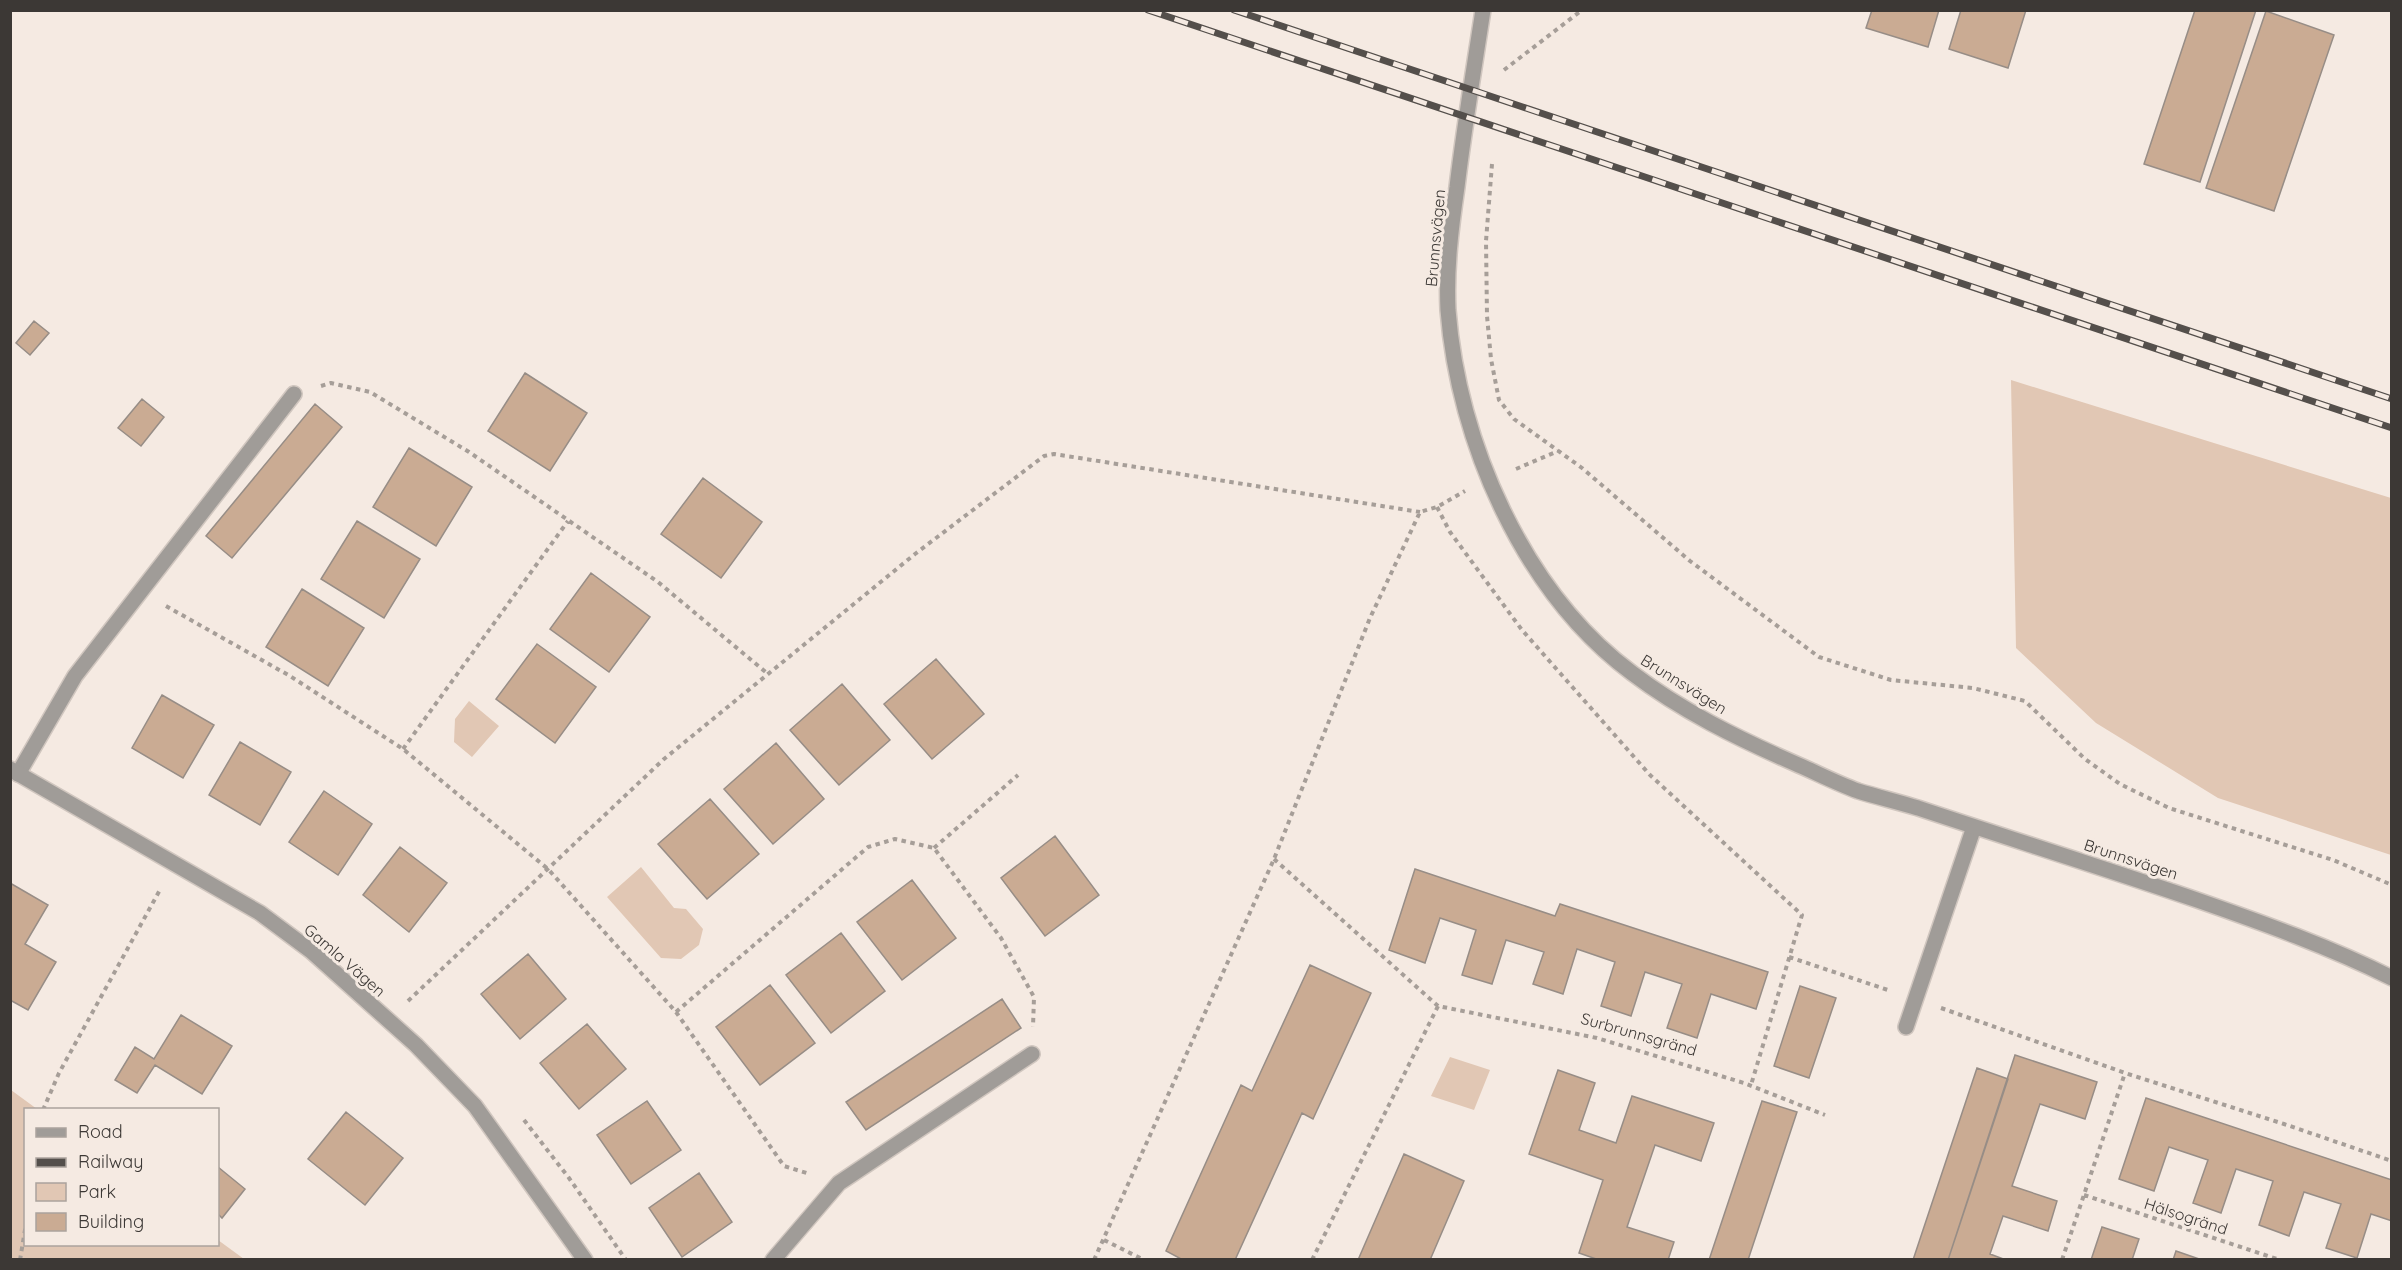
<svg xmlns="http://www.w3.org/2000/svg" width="2402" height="1270" font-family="Quicksand,sans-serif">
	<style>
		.green { fill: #e1c7b4 }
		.building { fill: #caab93; stroke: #978d86; stroke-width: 1.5 }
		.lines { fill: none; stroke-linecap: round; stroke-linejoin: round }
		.service-casing { stroke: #d0c6bf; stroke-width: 18 }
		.minor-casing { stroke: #d0c6bf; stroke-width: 18 }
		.tertiary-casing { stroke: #d0c6bf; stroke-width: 18 }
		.path { stroke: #a69e98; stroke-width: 4; stroke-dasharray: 4.5 4.5; stroke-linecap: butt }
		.service { stroke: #a09c98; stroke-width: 15 }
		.minor { stroke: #a09c98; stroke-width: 15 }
		.tertiary { stroke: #a09c98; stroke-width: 15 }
		.rail-casing { stroke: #544f4b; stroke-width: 7 }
		.rail { stroke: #f5eae2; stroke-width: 4.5; stroke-dasharray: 14; stroke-linecap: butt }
		.labels { text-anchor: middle; stroke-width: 6; stroke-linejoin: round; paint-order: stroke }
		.street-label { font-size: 16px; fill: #3c3835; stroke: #f5eae2 }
	</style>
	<rect width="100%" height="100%" fill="#f5eae2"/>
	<!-- green -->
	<path class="green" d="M2011,380L2391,498V855L2218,798L2096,723L2016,648Z
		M469,701L499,726L472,757L454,742L455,719Z
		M641,867L674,908L686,909L703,929L699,945L681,959L661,958L607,897Z
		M1450,1057L1490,1070L1474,1110L1431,1096Z
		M11,1090L37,1109L26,1110V1244H218V1240L244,1259H11Z"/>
	<!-- building -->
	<path class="building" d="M1872,10H1939L1928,47L1866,28Z
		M1961,10H2026L2008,68L1949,49Z
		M2195,10H2256L2200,182L2144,164Z
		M2266,11L2334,35L2274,211L2206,188Z
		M34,321L49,333L30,355L16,343Z
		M525,373L587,413L550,471L488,431Z
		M142,399L164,417L141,446L118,428Z
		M315,404L342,427L232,558L206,536Z
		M409,448L472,487L436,546L373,507Z
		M703,478L762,522L721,578L661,534Z
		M357,521L420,559L384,618L321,579Z
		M591,573L650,617L609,672L550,629Z
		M302,589L364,628L328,686L266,647Z
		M537,644L596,687L555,743L496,699Z
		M936,659L984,714L932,759L884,704Z
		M842,684L890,740L839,785L790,730Z
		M162,695L214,725L183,778L132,748Z
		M240,742L291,772L260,825L209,795Z
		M776,743L824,799L773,844L724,789Z
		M324,791L372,824L338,875L289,842Z
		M710,799L759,854L707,899L658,844Z
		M1055,836L1099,895L1045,936L1001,878Z
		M400,847L447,883L409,932L363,895Z
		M1415,869L1555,916L1560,904L1768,972L1756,1009L1711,994L1697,1038L1667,1028L1682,984L1645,972L1631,1016L1601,1006L1615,962L1577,949L1563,994L1533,984L1544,952L1506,940L1492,984L1462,975L1476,930L1440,918L1425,963L1389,950Z
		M912,880L956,938L902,980L857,922Z
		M10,883L48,905L25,944L56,962L28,1010L10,1000Z
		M841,933L885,991L831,1033L786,975Z
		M528,954L566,999L520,1039L481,994Z
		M1310,965L1371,993L1313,1119L1302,1113L1235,1260H1183L1166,1251L1241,1085L1252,1091Z
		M770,985L815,1043L760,1085L716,1027Z
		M1800,986L1836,998L1809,1078L1774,1066Z
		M1002,999L1021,1028L866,1130L846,1102Z
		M181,1015L232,1046L202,1094L155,1065L137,1093L115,1080L135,1047L154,1059Z
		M587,1024L626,1069L579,1109L540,1063Z
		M2015,1055L2097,1082L2085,1119L2040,1104L2012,1186L2057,1201L2048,1231L2003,1216L1990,1254L2006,1260H1948Z
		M1977,1068L2008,1079L1948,1260H1913Z
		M1558,1070L1595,1083L1579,1130L1616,1143L1632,1096L1714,1123L1701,1161L1655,1145L1627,1227L1674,1242L1668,1260H1599L1579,1253L1603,1180L1529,1154Z
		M2146,1098L2392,1180V1221L2371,1214L2357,1258L2326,1248L2341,1204L2304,1192L2289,1236L2259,1225L2273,1181L2236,1169L2221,1213L2193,1203L2208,1160L2169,1147L2154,1191L2119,1179Z
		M647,1101L681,1150L631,1184L597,1135Z
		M1762,1101L1797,1112L1748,1260H1709Z
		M346,1112L403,1158L365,1205L308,1159Z
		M1404,1154L1464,1181L1430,1260H1358Z
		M218,1167L245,1189L222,1218L218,1214Z
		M699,1173L732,1222L682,1257L649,1208Z
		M2102,1227L2139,1239L2132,1260H2091Z
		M2176,1251L2202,1260H2173Z"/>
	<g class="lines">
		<!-- service casing -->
		<g class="service-casing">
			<path id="service" d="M18,774L75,676L294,394
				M773,1260L839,1183L1032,1054"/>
		</g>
		<!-- minor casing -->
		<g class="minor-casing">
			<path id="minor" d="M10,769L260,913L311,951L416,1045L475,1106L585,1260
				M1906,1027L1974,827"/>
		</g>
		<!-- tertiary casing -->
		<g class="tertiary-casing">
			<path id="tertiary" d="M1483,10C1474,69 1464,128 1457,187C1451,228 1446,268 1448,310C1458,442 1524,593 1632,673C1682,711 1737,738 1794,763C1815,772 1836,783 1858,791C1878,797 1898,802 1918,808C2011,839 2104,868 2197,900C2263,923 2330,947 2392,978"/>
		</g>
		<!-- path -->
		<path class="path" d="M1504,70L1582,10
			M1492,164L1486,241L1487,316L1491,359L1499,400L1514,419L1582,468L1690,561L1819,657L1891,680L1973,688L2025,701L2085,759L2120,784L2169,808L2333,860L2392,885
			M321,386L331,383L370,392L469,452L658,582L768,674
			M1516,469L1558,451
			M1437,507L1450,532L1522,630L1650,775L1802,915L1751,1085
			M166,606L290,676L403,749L548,869L676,1012L784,1166L810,1174
			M403,749L568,521
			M934,848L1018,775
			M1274,859L1438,1006L1597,1038L1744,1083L1825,1115
			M1789,957L1888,990
			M408,1001L664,759L915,554L1044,456L1054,454L1420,512
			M1941,1008L2125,1073L2284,1124L2392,1161
			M676,1012L868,847L895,839L934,848L1001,938L1034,997L1033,1027
			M43,1110L59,1073L161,888
			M524,1120L569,1178L626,1260
			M2084,1195L2280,1260
			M1104,1240L1144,1260
			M20,1260L26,1224
			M1094,1260L1274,859L1370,618L1420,512L1437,507L1465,491
			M1312,1260L1438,1006
			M2062,1260L2125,1073"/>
		<!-- service -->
		<use href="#service" class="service"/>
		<!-- minor -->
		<use href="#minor" class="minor"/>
		<!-- tertiary -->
		<use href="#tertiary" class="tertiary"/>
		<!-- rail casing -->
		<g class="rail-casing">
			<path id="rail" d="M1148,10L2392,428
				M1234,10L2392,399"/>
		</g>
		<!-- rail -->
		<use href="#rail" class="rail"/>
	</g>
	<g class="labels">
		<!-- street labels -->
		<g class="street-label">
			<text transform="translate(1435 238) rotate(-85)" y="6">Brunnsvägen</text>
			<text transform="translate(1684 684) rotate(32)" y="6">Brunnsvägen</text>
			<text transform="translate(2131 859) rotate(18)" y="6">Brunnsvägen</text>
			<text transform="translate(345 960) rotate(41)" y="6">Gamla Vägen</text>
			<text transform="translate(1639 1034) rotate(16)" y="6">Surbrunnsgränd</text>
			<text transform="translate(2186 1216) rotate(18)" y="6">Hälsogränd</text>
		</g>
	</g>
	<!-- border -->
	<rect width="2402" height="1270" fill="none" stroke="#3c3835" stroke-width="24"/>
	<!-- legend -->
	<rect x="24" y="1108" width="195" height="138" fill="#f5eae2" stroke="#aba39d" stroke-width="1.5"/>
	<rect x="36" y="1128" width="30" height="9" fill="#a09c98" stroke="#aba39d" stroke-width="1.5"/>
	<text x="78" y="1138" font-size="18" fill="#3c3835">Road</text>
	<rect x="36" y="1158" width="30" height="9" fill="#544f4b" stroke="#aba39d" stroke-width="1.5"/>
	<text x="78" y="1168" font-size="18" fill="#3c3835">Railway</text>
	<rect x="36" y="1183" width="30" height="18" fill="#e1c7b4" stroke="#aba39d" stroke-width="1.5"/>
	<text x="78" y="1198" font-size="18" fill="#3c3835">Park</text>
	<rect x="36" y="1213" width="30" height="18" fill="#caab93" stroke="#aba39d" stroke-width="1.5"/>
	<text x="78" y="1228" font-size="18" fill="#3c3835">Building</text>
</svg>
